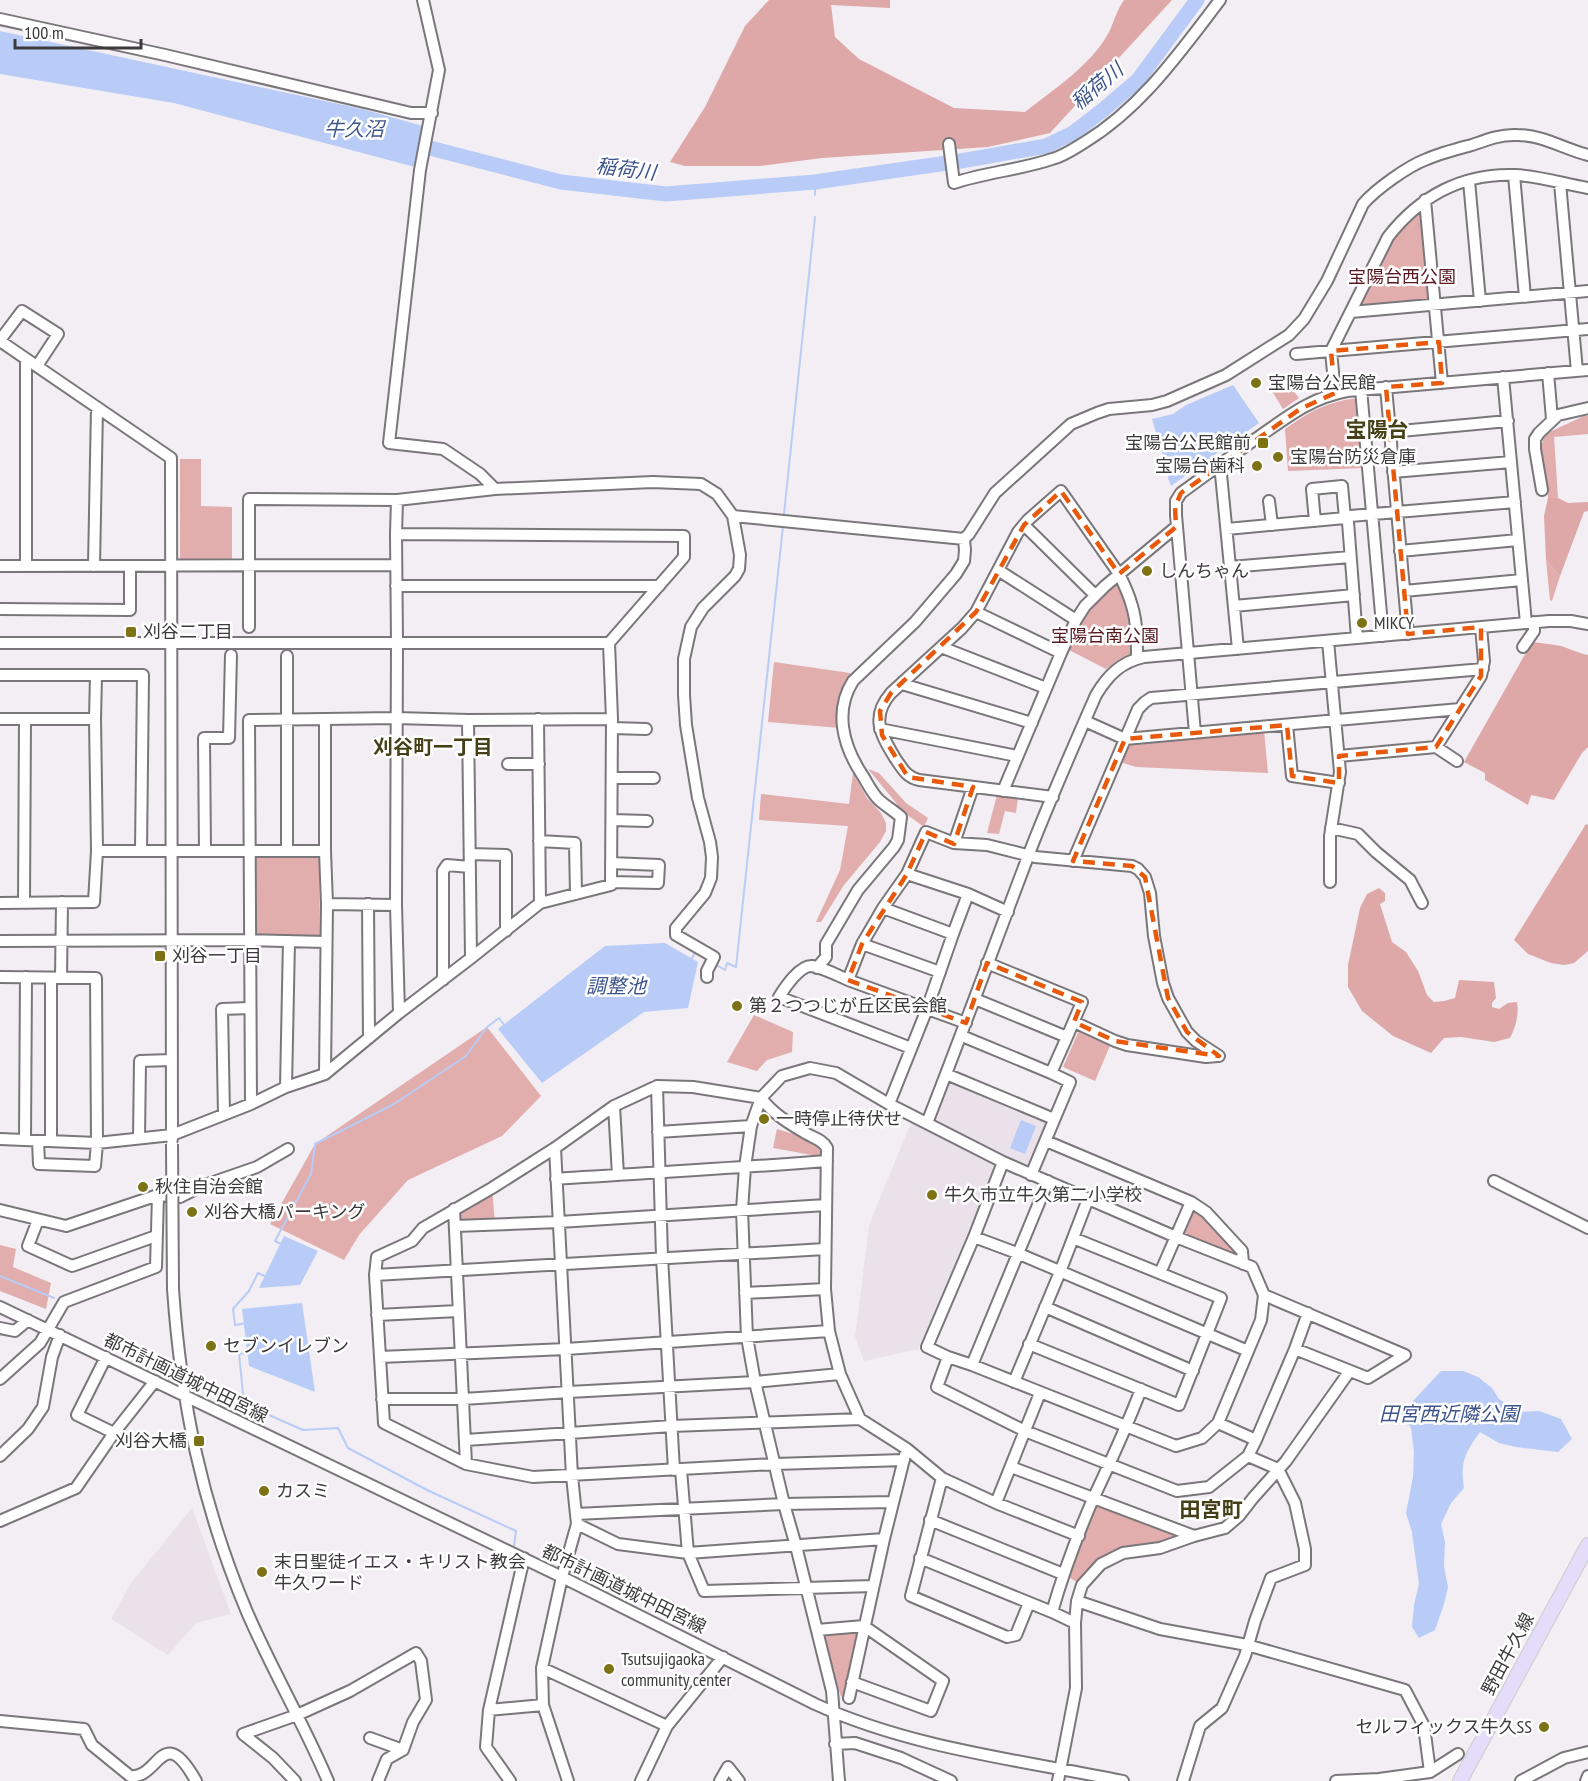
<svg xmlns="http://www.w3.org/2000/svg" width="1588" height="1781" font-family="'PT Sans Narrow','Noto Sans JP',sans-serif">
	<style>
		.built { fill: #eae1eb }
		.green { fill: #e2adad }
		.forest { fill: #dea8a8 }
		.water { fill: #b8ccf7 }
		.lines { fill: none; stroke-linecap: round; stroke-linejoin: round }
		.stream { stroke: #b8ccf7; stroke-width: 2 }
		.river { stroke: #b8ccf7; stroke-width: 15 }
		.minor-casing { stroke: #7a777b; stroke-width: 14 }
		.major-casing { stroke: #ccc; stroke-width: 16 }
		.minor { stroke: #fff; stroke-width: 10 }
		.major { stroke: #e3ddfa; stroke-width: 14 }
		.minor-bridge-casing { stroke: #7a777b; stroke-width: 14; stroke-linecap: butt }
		.minor-bridge { stroke: #fff; stroke-width: 10 }
		.marked { fill: none; stroke: #e8590c; stroke-width: 4.5; stroke-dasharray: 12 8; stroke-linejoin: round }
		.poi-dot { fill: #7d7214; stroke: #fff; stroke-width: 2 }
		.labels { text-anchor: middle; stroke-width: 5; stroke-linejoin: round; paint-order: stroke }
		.park-label { font-size: 18px; fill: #58181f; stroke: #fff }
		.poi-label { font-size: 18px; fill: #3c3a3c; stroke: #fff; text-anchor: start }
		.street-label { font-size: 18px; fill: #3c3a3c; stroke: #fff }
		.water-label { font-size: 20px; font-style: italic; fill: #3e558c; stroke: #fff }
		.neighbourhood-label { font-size: 20px; font-weight: bold; fill: #443f16; stroke: #fff }
		.quarter-label { font-size: 21px; font-weight: bold; fill: #443f16; stroke: #fff }
	</style>
	<rect width="100%" height="100%" fill="#f2eef3"/>
	<!-- built -->
	<path class="built" d="M949,1080L1047,1121L1030,1165L1001,1154L918,1349L864,1361L855,1337L869,1225L911,1123L930,1131Z
		M192,1508L231,1614L196,1623L168,1655L111,1619L131,1583Z"/>
	<!-- green -->
	<path class="green" d="M1419,209L1423,211L1431,298L1428,302L1361,307L1359,304L1392,239Z
		M1284,379L1299,398L1283,409L1270,388Z
		M1358,398L1364,468L1288,471L1285,429C1308,412 1329,401 1358,398Z
		M1584,416H1588V434L1554,437L1558,498H1548L1541,447L1545,434Z
		M180,459H201V506L232,507V559H180Z
		M1546,560L1560,576L1552,601L1550,600Z
		M1114,583L1119,584C1129,608 1131,624 1133,651L1131,655L1118,660L1106,669L1067,649L1082,619L1094,603Z
		M774,662L850,673L852,676L840,728L768,722Z
		M1264,731L1268,773L1136,767L1120,762L1128,743Z
		M868,769L879,773L906,803L928,818L924,827L895,806L897,804Z
		M853,773L867,798L881,813L886,823V831L880,842L844,885L821,922H816L840,870L848,826L759,820L761,794L849,804Z
		M997,795L1018,797L1016,813L1005,811L999,834L987,833Z
		M319,854L320,936H253V855Z
		M754,1015L793,1032L792,1052L767,1060L757,1071L727,1062Z
		M1081,1026L1112,1041L1095,1081L1063,1067Z
		M487,1027L541,1096L502,1136L408,1180L359,1235L344,1260L270,1224L315,1144Z
		M777,1129L807,1138L823,1147V1157L773,1148Z
		M492,1188L495,1224L455,1226L454,1209Z
		M1190,1209L1199,1211L1234,1249V1252L1231,1254L1227,1253L1185,1235L1181,1230Z
		M0,1245L16,1249L13,1267L51,1283L46,1309L0,1291Z
		M1093,1499L1194,1536L1123,1553L1082,1585L1063,1574Z
		M860,1630L846,1692L841,1697L822,1632Z"/>
	<!-- forest -->
	<path class="forest" d="M769,0H890V8L831,5L835,37L859,59L954,108L1025,112C1054,89 1089,67 1108,34C1114,23 1116,11 1124,0H1172L1050,133L988,147L822,158L760,166H685L670,162L705,107L745,26Z
		M1548,498H1558L1568,503L1588,502V511L1584,512L1560,576L1546,560L1544,516Z
		M1532,642C1541,643 1551,644 1561,646C1571,649 1578,653 1588,655V747L1582,753L1554,800L1531,795L1528,805L1485,780V773L1464,762Z
		M1586,824L1588,825V951L1574,963L1564,965L1551,963L1528,954L1514,940Z
		M1379,888L1385,893V901L1380,904L1392,942L1406,952L1418,971L1427,995L1434,1002L1444,1001L1455,998L1459,980L1494,982L1496,998L1492,1003V1007L1499,1009L1508,1003L1517,1002C1519,1015 1516,1026 1510,1038L1494,1042L1461,1037L1444,1038L1431,1053L1393,1036L1362,1011L1348,987V965L1360,908L1367,894Z"/>
	<!-- water -->
	<path class="water" d="M0,31L362,109L423,126L415,167L174,103L0,74Z
		M1233,385L1259,423L1171,486L1168,478L1172,463H1165L1152,419L1173,414L1186,405Z
		M665,943L698,962L688,1008L644,1012L542,1083L498,1029L605,946Z
		M1021,1120L1036,1126L1025,1154L1010,1148Z
		M284,1236L318,1251L300,1285L259,1288Z
		M302,1303L315,1392L249,1366L242,1309Z
		M1441,1371H1463L1478,1377L1492,1388L1499,1399L1518,1412L1539,1411L1561,1419L1572,1439L1558,1452L1516,1447L1499,1443L1480,1432C1465,1453 1460,1461 1464,1488L1451,1503L1441,1524L1445,1542L1444,1566L1448,1587L1444,1604L1435,1630L1419,1638L1412,1627L1414,1605L1419,1584L1412,1532L1406,1513L1413,1477L1414,1452L1411,1428L1399,1412L1412,1402Z"/>
	<g class="lines">
		<!-- stream -->
		<path class="stream" d="M815,182V195
			M784,514L815,217
			M691,961L695,952L708,960
			M715,964L725,970L727,963L736,967L783,526
			M235,1203L245,1214L259,1217L277,1215L295,1202
			M283,1245L275,1241L311,1174L315,1144L394,1104L466,1056L487,1027L499,1018L505,1026
			M0,1276L54,1298
			M247,1323L235,1325L233,1309L249,1291L258,1273L267,1277
			M248,1353L239,1354L244,1404L303,1430L338,1428L348,1448L427,1490L516,1531L514,1546"/>
		<!-- river -->
		<path class="river" d="M399,140L561,182L666,194L815,182L961,161L1046,146L1073,133L1103,110L1138,80L1197,0"/>
		<!-- minor casing -->
		<g class="minor-casing">
			<path id="minor" d="M423,0L439,70L420,170L389,443L443,449L480,474L495,489
				M0,19L165,55L411,113H432
				M949,144L954,183C986,172 1020,170 1052,159C1064,156 1075,148 1085,142C1142,107 1180,52 1220,0
				M1514,175L1525,297
				M1469,181L1480,301
				M1560,183L1577,371
				M1425,200L1442,383
				M1351,312L1588,291
				M0,340L22,311L58,334L37,366
				M0,341L171,458L172,1139
				M1296,354L1588,329
				M1548,373L1552,419
				M1503,377L1526,623
				M1386,387L1408,634
				M1361,389L1383,636
				M1335,393L1331,351L1388,237C1420,196 1463,173 1515,175C1539,176 1564,184 1588,188
				M1390,432L1508,421
				M1220,464L1238,649
				M1393,472L1511,462
				M1542,490L1535,449V439L1539,433L1558,415L1588,408
				M397,500L396,534L397,642L396,905L399,1013
				M1269,501L1272,525
				M733,516L964,539L969,534L995,493L1071,424L1097,413L1109,409L1152,405L1167,401L1226,375L1289,335L1304,319L1327,281L1363,204C1376,189 1408,166 1427,159C1441,153 1457,149 1472,145C1486,140 1501,134 1517,135C1543,135 1564,149 1588,155
				M1315,521L1312,489L1342,486L1345,518L1348,522L1357,638
				M1024,525L1095,595
				M1227,529L1345,518L1350,516L1515,502
				M1400,551L1518,540
				M0,566L396,565
				M26,566V359
				M94,566L97,408
				M1230,567L1350,557
				M998,570L1076,620
				M396,586H659
				M1404,591L1522,580
				M1234,606L1354,595
				M0,609L130,610V566
				M976,612L1061,653
				M249,627V499L397,500L495,489L653,482L701,484L717,494L733,516L740,555L739,569L735,576L703,608L691,627L684,659V695L686,725L698,798L710,842L712,857L711,878L705,893L676,928V935L714,957L707,971V977
				M1328,641L1340,772L1330,836V882
				M0,643H609
				M941,647L1046,688
				M1523,647L1534,631V622
				M0,675H143L141,851
				M902,684L1032,723
				M0,719H95L97,851L94,902L0,903
				M95,719L96,675
				M325,719V851L327,904L325,1074
				M538,719L540,903
				M468,720L471,958
				M1085,721L1125,739L1460,709
				M1287,725L1292,776L1339,783
				M612,728L646,729
				M880,729L1017,756
				M1195,733L1176,515V501L1181,493C1206,475 1231,456 1257,438C1286,418 1310,398 1347,391L1588,370
				M1436,747L1481,676L1484,661L1481,627
				M1339,756L1436,747L1457,761
				M508,764H539
				M612,778H654
				M1003,791L1061,653L1076,620L1085,606L1105,586L1176,527
				M1053,797L919,780C906,777 902,768 895,758C881,735 870,717 891,693L962,628L976,612L1018,532L1028,520L1061,491L1119,574C1124,584 1129,595 1132,606C1137,622 1137,642 1137,659
				M612,820L647,821
				M1331,828L1358,834L1376,852L1410,880L1422,903
				M539,841L575,843L576,894
				M954,843L973,787
				M97,851H325
				M205,851L204,738H229L231,655
				M287,851V656
				M470,854L506,855V931
				M1073,861L1138,709L1145,702L1151,698L1483,669
				M907,874L968,894L1008,912
				M611,882L658,883L659,865L611,863
				M24,903L25,719
				M327,904L396,905
				M368,904L369,1038
				M883,908L953,934
				M0,941L249,940L326,942
				M862,944L940,972
				M987,963L1082,1002L1067,1037
				M817,968L826,957V944L858,890L894,847L898,840L901,817C894,811 886,806 879,800C871,792 867,782 861,773C843,745 834,711 853,681L915,622L956,574L964,561L965,550L964,539
				M0,977L96,978L97,1143L95,1166L39,1164L38,1141
				M61,978L62,902
				M443,980V871L447,865L470,867
				M848,980L966,1023
				M975,999L1067,1037L1051,1073L1070,1082L1031,1175
				M1074,1022L1115,1041L1127,1045L1206,1057L1218,1056
				M962,1036L1051,1073
				M911,1048L779,997C785,987 800,965 812,966C824,968 837,975 848,980L862,944L883,908L907,874L926,832L954,843L987,845L1035,857L1132,866L1138,869L1145,877L1150,893L1154,936L1163,983L1168,998L1187,1032L1196,1041L1219,1056
				M946,1074L1054,1119
				M657,1086L662,1257L674,1470
				M286,1087L289,941
				M251,1104L249,720L396,718L468,720L612,719
				M889,1104L927,1009L953,934L968,894
				M614,1106L618,1175
				M224,1114L222,1009L250,1008
				M927,1123C963,1031 997,938 1032,846C1052,795 1074,745 1096,695C1108,675 1121,662 1144,657L1549,621H1571L1588,624
				M658,1132L751,1126
				M139,1138L140,1061L172,1060
				M0,1139L97,1143L172,1135L251,1104L286,1087L325,1074L399,1013L471,958L540,903L611,885L612,719L609,643L684,557V536L396,534
				M25,1140L26,977
				M51,1141V978
				M1046,1141L1191,1202L1160,1273
				M555,1148L572,1476L577,1524L562,1577L542,1668L543,1705L568,1781
				M556,1179C646,1173 737,1168 827,1161
				M1494,1181L1588,1228
				M158,1195L180,1197L202,1186L257,1167L288,1149
				M1191,1202L1206,1212L1242,1251L1243,1264
				M454,1209L466,1464
				M0,1210L66,1226L158,1195L156,1267L64,1302L40,1343L0,1379
				M38,1220L28,1246L72,1266L156,1236
				M455,1226L559,1222L826,1205
				M974,1237L1017,1253L1248,1351
				M375,1275L825,1249
				M173,1289C181,1404 202,1505 247,1612C272,1670 304,1724 328,1781
				M745,1293L825,1289
				M1264,1295L1405,1355
				M0,1307L562,1577L815,1704C911,1748 1020,1760 1123,1781
				M1045,1307L1193,1371
				M377,1315L458,1311
				M0,1328L15,1331L28,1320
				M1029,1344L1179,1405L1221,1298L1073,1238
				M1295,1349L1368,1378L1405,1355
				M106,1357L77,1415L114,1433
				M380,1357L566,1349L829,1331
				M948,1357L937,1387L1025,1431L1177,1491L1209,1487L1248,1456
				M972,1365L1048,1181
				M1014,1382L1060,1272L1088,1199
				M382,1399H463L569,1392L755,1382L840,1374
				M466,1440L672,1426L860,1419
				M1256,1440L1295,1349L1308,1313
				M0,1456L28,1429L43,1407L52,1357L60,1335
				M904,1460L775,1464L533,1477L466,1464L384,1423L375,1275L377,1257L412,1241L423,1228L492,1188L555,1148L614,1106L657,1086L693,1087L761,1098C773,1114 790,1124 807,1134C814,1138 823,1140 827,1148L825,1289L829,1331L840,1374L860,1419L907,1449L942,1478L996,1503L1040,1393
				M1011,1467L1194,1536
				M681,1470L688,1553L884,1539
				M942,1478L911,1596L1007,1637L1016,1635L1029,1603
				M996,1503L1079,1536
				M576,1514L784,1504L893,1502
				M930,1520L1063,1574
				M0,1521L76,1488L114,1433L155,1381
				M577,1524L618,1544L688,1553L704,1591L873,1586
				M920,1558L1052,1612C1063,1574 1077,1536 1093,1499C1110,1463 1127,1427 1141,1389
				M1077,1601L1160,1629L1247,1645L1405,1690L1424,1726L1430,1772
				M1052,1612L1075,1623
				M817,1630L864,1626L943,1681L931,1711L852,1682
				M542,1668L667,1726L641,1781
				M849,1698L884,1539L905,1455
				M489,1710L543,1705
				M0,1721L84,1729L92,1745L130,1776C159,1780 162,1720 196,1781
				M667,1726L723,1657
				M835,1744L855,1743L901,1758L951,1781
				M295,1781L273,1758L243,1734L297,1715L350,1691L416,1653L421,1661L426,1700L413,1722L403,1750L370,1738
				M378,1781L387,1759L403,1750
				M510,1781L486,1747L489,1710L524,1558
				M720,1781L728,1767L739,1781
				M839,1781L832,1691L796,1546L784,1504L755,1382L747,1337L742,1210L745,1167L751,1126L761,1098L782,1076L810,1068L836,1073L889,1104L1003,1162L1176,1237L1252,1267L1264,1295L1261,1320L1218,1423L1202,1438L1176,1446L972,1365L948,1357L927,1347L974,1237L1003,1162
				M1058,1781L1076,1688L1075,1623L1077,1601L1082,1585L1101,1564L1123,1553L1160,1548L1194,1536L1225,1528L1239,1516L1253,1498L1286,1461L1349,1372
				M1183,1781L1200,1726L1222,1708L1245,1656L1255,1621L1271,1578L1305,1565V1549L1295,1503L1278,1469L1248,1456L1256,1440L1218,1423
				M1336,1781L1379,1779L1430,1772L1458,1754
				M1521,1781L1564,1758L1588,1752
				M1586,1781L1588,1776"/>
		</g>
		<!-- major casing -->
		<g class="major-casing">
			<path id="major" d="M1460,1781L1588,1545"/>
		</g>
		<!-- minor -->
		<use href="#minor" class="minor"/>
		<!-- major -->
		<use href="#major" class="major"/>
		<!-- minor-bridge casing -->
		<g class="minor-bridge-casing">
			<path id="minor-bridge" d="M172,1144L173,1289"/>
		</g>
		<!-- minor-bridge -->
		<use href="#minor-bridge" class="minor-bridge"/>
	</g>
	<!-- marked area -->
	<path class="marked" d="M1439,342L1442,383L1386,387L1408,634L1481,627V676L1436,747L1339,756V783L1292,776L1287,725L1125,739L1073,861L1132,866L1145,877L1168,998L1187,1032L1219,1056L1115,1041L1074,1022L1082,1002L987,963L966,1023L848,980L862,944L907,874L926,832L954,844L973,787L908,777L882,735L880,711L891,693L976,612L1024,525L1061,491L1119,574L1176,527L1175,507L1181,493L1300,409L1335,393L1331,351Z"/>
	<!-- markers -->
	<g class="poi-dot">
		<circle cx="1256" cy="383" r="6"/>
		<rect x="1257" y="437" width="12" height="12" rx="3"/>
		<circle cx="1278" cy="457" r="6"/>
		<circle cx="1257" cy="466" r="6"/>
		<circle cx="1147" cy="571" r="6"/>
		<circle cx="1362" cy="623" r="6"/>
		<rect x="125" y="626" width="12" height="12" rx="3"/>
		<rect x="154" y="950" width="12" height="12" rx="3"/>
		<circle cx="737" cy="1006" r="6"/>
		<circle cx="764" cy="1119" r="6"/>
		<circle cx="143" cy="1187" r="6"/>
		<circle cx="932" cy="1195" r="6"/>
		<circle cx="192" cy="1212" r="6"/>
		<circle cx="211" cy="1346" r="6"/>
		<rect x="193" y="1435" width="12" height="12" rx="3"/>
		<circle cx="264" cy="1491" r="6"/>
		<circle cx="262" cy="1572" r="6"/>
		<circle cx="609" cy="1669" r="6"/>
		<circle cx="1544" cy="1727" r="6"/>
	</g>
	<g class="labels">
		<!-- park labels -->
		<g class="park-label">
			<text x="1402" y="283">宝陽台西公園</text>
			<text x="1105" y="642">宝陽台南公園</text>
		</g>
		<!-- poi labels -->
		<g class="poi-label">
			<text x="1268" y="389">宝陽台公民館</text>
			<text x="1251" y="449" text-anchor="end">宝陽台公民館前</text>
			<text x="1290" y="463">宝陽台防災倉庫</text>
			<text x="1245" y="472" text-anchor="end">宝陽台歯科</text>
			<text x="1159" y="577">しんちゃん</text>
			<text x="1374" y="629">MIKCY</text>
			<text x="143" y="638">刈谷二丁目</text>
			<text x="172" y="962">刈谷一丁目</text>
			<text x="749" y="1012">第２つつじが丘区民会館</text>
			<text x="776" y="1125">一時停止待伏せ</text>
			<text x="155" y="1193">秋住自治会館</text>
			<text x="944" y="1201">牛久市立牛久第二小学校</text>
			<text x="204" y="1218">刈谷大橋パーキング</text>
			<text x="223" y="1352">セブンイレブン</text>
			<text x="187" y="1447" text-anchor="end">刈谷大橋</text>
			<text x="276" y="1497">カスミ</text>
			<text x="274" y="1568">末日聖徒イエス・キリスト教会<tspan x="274" dy="21">牛久ワード</tspan></text>
			<text x="621" y="1665">Tsutsujigaoka<tspan x="621" dy="21">community center</tspan></text>
			<text x="1532" y="1733" text-anchor="end">セルフィックス牛久SS</text>
		</g>
		<!-- street labels -->
		<g class="street-label">
			<text transform="translate(186 1378) rotate(26)" y="6">都市計画道城中田宮線</text>
			<text transform="translate(624 1589) rotate(26)" y="6">都市計画道城中田宮線</text>
			<text transform="translate(1508 1654) rotate(-62)" y="6">野田牛久線</text>
		</g>
		<!-- water labels -->
		<g class="water-label">
			<text transform="translate(1097 86) rotate(-40)" y="7">稲荷川</text>
			<text x="354" y="136">牛久沼</text>
			<text transform="translate(626 169) rotate(7)" y="7">稲荷川</text>
			<text x="616" y="993">調整池</text>
			<text x="1449" y="1421">田宮西近隣公園</text>
		</g>
		<!-- neighbourhood labels -->
		<g class="neighbourhood-label">
			<text x="433" y="754">刈谷町一丁目</text>
		</g>
		<!-- quarter labels -->
		<g class="quarter-label">
			<text x="1377" y="437">宝陽台</text>
			<text x="1211" y="1517">田宮町</text>
		</g>
	</g>
	<!-- scale -->
	<path d="M15 39v9h126v-9" fill="none" stroke="#3c3a3c" stroke-width="3"/>
	<text x="24" y="39" font-size="18" fill="#3c3a3c" stroke="#ffffff" stroke-width="4.5" paint-order="stroke">100 m</text>
</svg>
